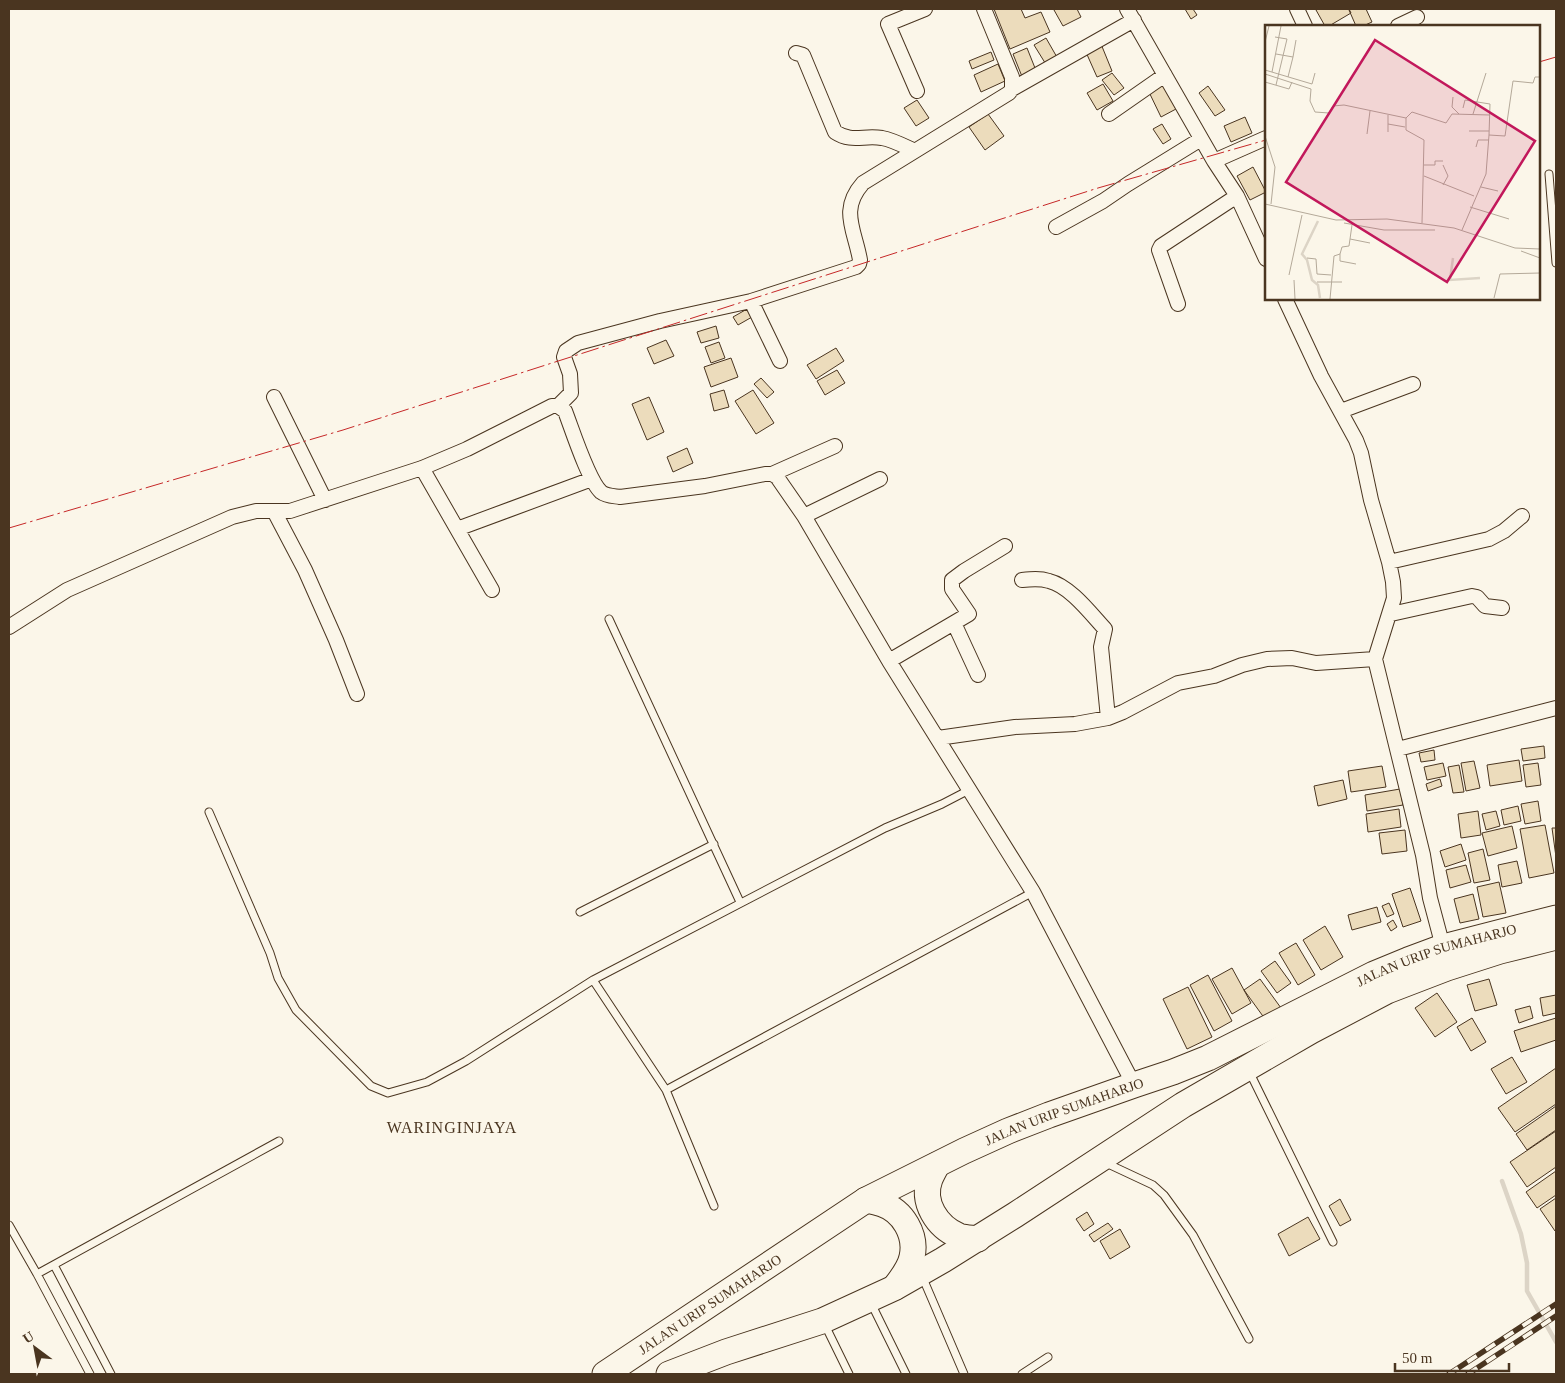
<svg xmlns="http://www.w3.org/2000/svg" width="1565" height="1383" font-family="'Times New Roman',serif">
	<style>
		.lines { fill: none; stroke-linecap: round; stroke-linejoin: round }
		.stream { stroke: #dcd4c6; stroke-width: 4.5 }
		.building { fill: #ecdcbc; stroke: #4a3520 }
		.lane-casing { stroke: #4a3520; stroke-width: 9 }
		.street-casing { stroke: #4a3520; stroke-width: 16 }
		.highway-casing { stroke: #4a3520; stroke-width: 27 }
		.lane { stroke: #fbf6e9; stroke-width: 7 }
		.street { stroke: #fbf6e9; stroke-width: 14 }
		.highway { stroke: #fbf6e9; stroke-width: 25 }
		.rail-casing { stroke: #4a3520; stroke-width: 5.5 }
		.rail { stroke: #fbf6e9; stroke-width: 4; stroke-dasharray: 11; stroke-linecap: butt }
		.power { stroke: #c62828; stroke-width: 1; stroke-dasharray: 18 4 2.5 4; stroke-linecap: butt }
		.labels { text-anchor: middle; stroke-width: 4; stroke-linejoin: round; paint-order: stroke }
		.street-label { font-size: 14px; fill: #4a3520; stroke: #fbf6e9 }
		.quarter-label { font-size: 16px; letter-spacing: 1px; fill: #4a3520; stroke: #fbf6e9 }
		.inset-river { fill: none; stroke: #dcd4c6; stroke-width: 2.5 }
		.inset-road { fill: none; stroke: #b4a999; stroke-width: 1 }
		.view { fill: #c2185b; fill-opacity: 0.15; stroke: #c2185b; stroke-width: 2.5 }
		.inset-edge { fill: none; stroke: #4a3520; stroke-width: 2.5 }
	</style>
	<rect width="100%" height="100%" fill="#fbf6e9"/>
	<g class="lines">
		<!-- stream -->
		<path class="stream" d="M1502,1181L1521,1234L1527,1263V1291L1556,1342"/>
	</g>
	<!-- building -->
	<path class="building" d="M994,9H1021L1025,18L1041,12L1050,32L1010,49Z
		M1056,9H1077L1081,17L1063,26L1054,10Z
		M1185,9H1193L1197,15L1191,19Z
		M1319,9H1349L1351,13L1329,26H1325L1316,10Z
		M1352,9H1366L1372,22L1363,26H1356L1349,10Z
		M1046,38L1058,59L1047,66L1034,45Z
		M1101,44L1112,71L1097,77L1085,50Z
		M1027,48L1037,73L1023,79L1013,54Z
		M991,52L994,60L972,69L969,61Z
		M998,64L1005,81L981,92L974,75Z
		M1112,73L1124,88L1114,95L1102,80Z
		M1163,83L1176,109L1161,117L1148,90Z
		M1103,84L1113,101L1097,110L1087,93Z
		M1208,86L1225,110L1215,116L1199,93Z
		M917,100L929,118L916,126L904,108Z
		M988,114L1004,136L985,150L969,127Z
		M1245,117L1252,133L1231,142L1224,126Z
		M1162,124L1171,139L1163,144L1153,129Z
		M1253,167L1266,192L1250,200L1237,176Z
		M747,309L752,317L738,325L733,317Z
		M716,326L719,338L701,343L697,332Z
		M666,340L674,356L654,364L647,348Z
		M719,342L725,358L711,363L705,347Z
		M836,348L844,361L816,379L807,365Z
		M731,358L738,377L711,387L704,367Z
		M837,370L845,383L825,395L817,381Z
		M761,378L774,392L767,398L754,384Z
		M724,390L729,407L714,411L710,394Z
		M753,390L774,423L756,434L735,401Z
		M649,397L664,432L647,440L632,404Z
		M687,448L693,463L673,472L667,457Z
		M1544,746L1545,758L1523,761L1521,749Z
		M1434,750L1435,760L1421,762L1419,753Z
		M1519,760L1522,781L1490,786L1487,765Z
		M1474,761L1480,788L1466,791L1461,763Z
		M1443,763L1446,776L1427,780L1424,767Z
		M1538,763L1541,785L1526,787L1523,765Z
		M1459,765L1464,792L1453,793L1448,767Z
		M1382,766L1386,787L1351,792L1348,771Z
		M1440,779L1442,786L1428,791L1426,784Z
		M1343,780L1347,799L1318,806L1314,786Z
		M1400,789L1403,805L1367,811L1365,795Z
		M1538,801L1541,821L1525,824L1521,804Z
		M1518,806L1521,821L1504,825L1501,810Z
		M1399,809L1401,827L1368,832L1366,814Z
		M1478,811L1481,835L1461,838L1458,814Z
		M1496,811L1500,826L1486,830L1482,814Z
		M1545,825L1554,873L1529,878L1520,829Z
		M1512,826L1517,848L1488,856L1482,833Z
		M1552,828H1556V857Z
		M1405,830L1407,851L1382,854L1379,833Z
		M1461,844L1466,860L1445,867L1440,851Z
		M1483,849L1490,880L1474,883L1468,853Z
		M1517,861L1522,883L1502,887L1498,865Z
		M1466,865L1471,882L1450,888L1446,870Z
		M1499,882L1506,913L1483,917L1477,887Z
		M1410,888L1421,921L1403,927L1392,894Z
		M1473,894L1479,919L1460,923L1454,899Z
		M1389,903L1394,914L1387,917L1382,906Z
		M1377,907L1381,922L1352,930L1348,915Z
		M1393,920L1397,927L1391,931L1387,924Z
		M1325,926L1343,957L1321,970L1303,940Z
		M1296,943L1315,975L1298,985L1279,953Z
		M1275,961L1291,983L1277,993L1261,971Z
		M1232,968L1251,1003L1232,1014L1212,979Z
		M1208,975L1232,1021L1214,1031L1190,985Z
		M1260,979L1281,1008L1265,1019L1244,990Z
		M1489,979L1497,1005L1475,1011L1467,985Z
		M1188,987L1212,1037L1187,1049L1163,999Z
		M1437,993L1457,1022L1435,1037L1415,1008Z
		M1556,995V1013L1543,1016L1540,998Z
		M1530,1006L1533,1018L1519,1023L1515,1010Z
		M1472,1018L1486,1042L1471,1051L1457,1027Z
		M1556,1018V1040L1521,1052L1514,1031Z
		M1512,1057L1527,1082L1506,1094L1491,1069Z
		M1556,1068V1104L1515,1132L1498,1108Z
		M1556,1106V1130L1527,1150L1516,1134Z
		M1556,1131V1167L1527,1187L1510,1162Z
		M1556,1171V1195L1537,1208L1526,1192Z
		M1556,1198V1230L1555,1231L1540,1209Z
		M1340,1199L1351,1220L1340,1226L1329,1206Z
		M1087,1212L1094,1224L1084,1231L1076,1219Z
		M1308,1217L1320,1239L1289,1256L1278,1234Z
		M1108,1223L1113,1229L1094,1242L1089,1235Z
		M1120,1229L1130,1247L1110,1259L1100,1241Z"/>
	<g class="lines">
		<!-- lane casing -->
		<g class="lane-casing">
			<path id="lane" d="M1549,174L1556,263
				M609,619L740,902
				M209,812L270,953L278,978L296,1010L371,1086L388,1093L427,1082L466,1061L593,980L885,828L942,804L969,790
				M580,912L714,844
				M593,980L666,1090L714,1206
				M1249,1071L1333,1242
				M666,1090L1033,892
				M1106,1163L1153,1185L1164,1195L1193,1235L1249,1339
				M9,1225L37,1274L90,1374
				M54,1265L111,1374
				M37,1274L279,1141
				M922,1276L964,1374
				M871,1303L906,1374
				M825,1325L849,1374
				M1022,1374L1048,1357"/>
		</g>
		<!-- street casing -->
		<g class="street-casing">
			<path id="street" d="M984,9L1012,77V89
				M1127,9L1214,161
				M1297,9L1305,26
				M1398,26L1417,17
				M796,53L803,55L835,132C852,143 863,135 882,138C893,140 904,146 915,151
				M917,91L888,24L925,9
				M1109,114L1165,75
				M1266,138L1214,161L1237,196L1266,259
				M1056,227L1103,201L1128,184L1201,139
				M1285,299L1321,376L1356,440L1361,453L1371,500L1389,562L1393,582L1394,598L1375,659L1423,855L1430,898L1443,947
				M751,301L780,361
				M1178,304L1159,250L1161,246L1237,196
				M274,397L325,500
				M558,406L571,393L570,374L564,357L566,351L578,343L660,321L751,301L856,267L859,264L860,260C855,230 839,210 863,183L1009,93L1012,89L1134,20
				M1341,411L1413,384
				M422,468L492,590
				M772,474L835,446
				M274,511L305,570L336,640L357,694
				M804,516L880,479
				M457,529L592,479
				M1389,562L1489,539L1504,531L1522,516
				M1022,580C1031,579 1040,578 1049,581C1070,586 1091,614 1105,629L1101,647L1108,718
				M1391,614L1472,596L1477,597L1485,606L1502,608
				M954,623L978,675
				M9,627L67,590L232,517L256,511H290L422,468L467,449L552,406H558L565,411C572,429 588,480 601,492C606,496 614,496 620,497L705,486L765,474H772L777,477L804,516L889,661L1033,892L1134,1085
				M889,661L969,614L952,589V580L964,571L1005,546
				M938,738L1015,727L1075,724L1108,718L1123,712L1178,683L1214,676L1242,665L1267,659L1292,658L1316,663L1375,659
				M1398,749L1556,708"/>
		</g>
		<!-- highway casing -->
		<g class="highway-casing">
			<g id="highway">
				<path d="M937,1165C935,1169 932,1174 930,1179C921,1202 937,1227 959,1236C965,1238 972,1238 978,1239"/>
				<path d="M866,1200C871,1201 877,1202 882,1204C903,1211 917,1235 912,1257C910,1268 902,1278 895,1287"/>
				<path id="s1" d="M605,1374L866,1200L964,1151L1008,1131L1049,1115L1134,1085L1173,1072L1208,1058L1374,974L1408,960L1443,947L1556,918"/>
				<path d="M669,1374L726,1352L822,1321L894,1288L943,1260L1015,1215L1183,1105L1311,1031L1387,991L1447,968L1500,951L1556,937"/>
			</g>
		</g>
		<!-- lane -->
		<use href="#lane" class="lane"/>
		<!-- street -->
		<use href="#street" class="street"/>
		<!-- highway -->
		<use href="#highway" class="highway"/>
		<!-- rail casing -->
		<g class="rail-casing">
			<path id="rail" d="M1449,1374L1556,1304
				M1468,1374L1556,1316"/>
		</g>
		<!-- rail -->
		<use href="#rail" class="rail"/>
		<!-- power -->
		<path class="power" d="M1539,62L1556,57
			M9,528L343,430L1098,188L1266,140"/>
	</g>
	<g class="labels">
		<!-- street labels -->
		<g class="street-label">
			<text dy="5" stroke="none"><textPath href="#s1" startOffset="936">JALAN URIP SUMAHARJO</textPath></text>
			<text dy="5" stroke="none"><textPath href="#s1" startOffset="531">JALAN URIP SUMAHARJO</textPath></text>
			<text dy="5" stroke="none"><textPath href="#s1" startOffset="126">JALAN URIP SUMAHARJO</textPath></text>
		</g>
		<!-- quarter labels -->
		<g class="quarter-label">
			<text x="452" y="1133">WARINGINJAYA</text>
		</g>
	</g>
	<!-- overview -->
	<g transform="translate(1265 25)">
		<rect width="275" height="275" fill="#fbf6e9"/>
		<path class="inset-river" d="M53,196L37,229L42,235L47,255L53,260L55,273M188,233L185,255L215,253"/>
		<path class="inset-road" d="M10,12L22,14L11,60M0,17L4,1M11,29L28,32L31,15M0,45L47,59L50,48M7,47L16,1M0,49L46,64L45,76L50,87L64,88L68,81L79,80L141,93V105L159,115L157,198M23,52L28,32M0,57L24,64L27,57M188,72L187,82L194,89M198,83L200,75L225,79L224,110M208,89L221,48M141,93L147,87L181,98L187,89L225,90M123,99L140,102M204,106H224M123,107V90M102,109L105,86M0,111L10,142L6,179M211,122L213,115H224M159,140H170V136H178M178,140L183,151L178,160M159,151L209,171M216,162L233,166M0,179L71,195L122,194L189,203L250,223L275,224M205,182L244,194M79,198L119,205H170M197,205L221,149L224,110L240,111L248,56L268,58L270,52H275M85,214L105,218M256,226L275,233M75,229V236L91,239M42,233L51,234L52,249L66,250M24,250L37,190M29,255L30,274M52,257H77M229,273L235,249L275,248M65,274L69,231L75,229L77,222L84,221L87,200"/>
		<path class="view" d="M110,15L270,116L182,257L21,157Z"/>
		<rect width="275" height="275" class="inset-edge"/>
	</g>
	<!-- border -->
	<rect width="1565" height="1383" fill="none" stroke="#4a3520" stroke-width="20"/>
	<!-- north arrow -->
	<g transform="translate(35 1348) rotate(328)" stroke="#fbf6e9" stroke-width="4" paint-order="stroke">
	<path d="M0-4L9 19L0 12L-9 19Z" fill="#4a3520"/>
	<text y="-8" font-size="14" font-weight="bold" text-anchor="middle" fill="#4a3520">U</text>
	</g>
	<!-- scale -->
	<path d="M1395 1363v8h114v-8" fill="none" stroke="#4a3520" stroke-width="2.5"/>
	<text x="1402" y="1363" font-size="15" fill="#4a3520" stroke="#fbf6e9" stroke-width="4" paint-order="stroke">50 m</text>
</svg>
